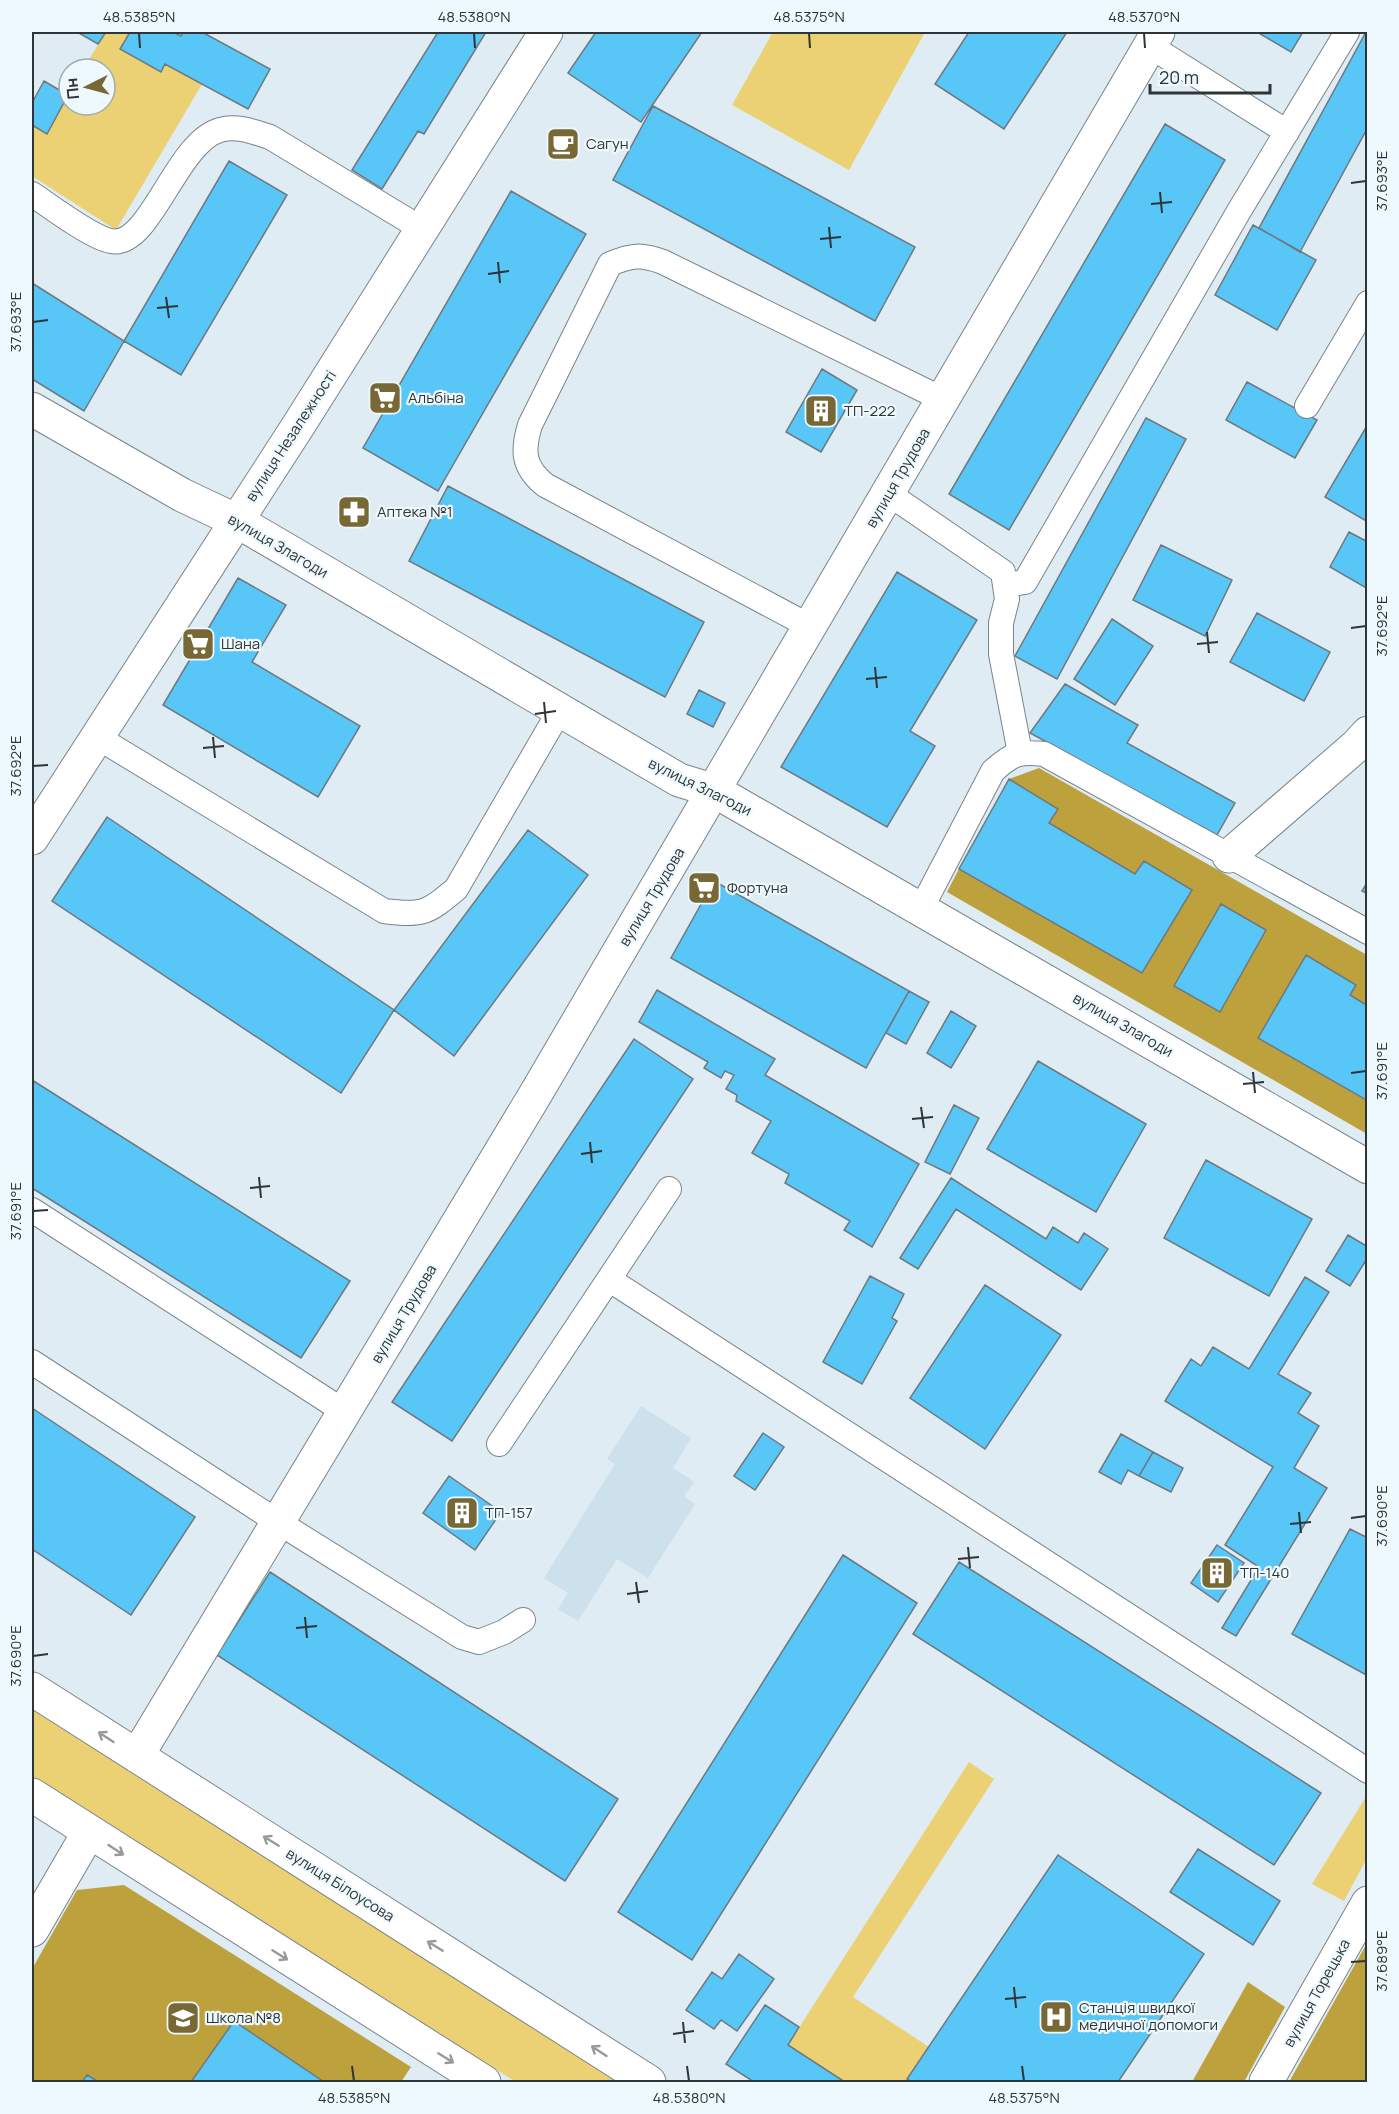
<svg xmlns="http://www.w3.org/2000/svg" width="1399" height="2114" font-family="Manrope,sans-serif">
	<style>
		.built { fill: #cce1ec }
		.green { fill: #ebd074 }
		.forest { fill: #bda13d }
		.building { fill: #58c7f8; stroke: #6d787f; stroke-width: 1.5 }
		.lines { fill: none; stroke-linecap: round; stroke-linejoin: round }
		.lane-casing { stroke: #79858b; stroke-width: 26 }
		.street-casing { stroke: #79858b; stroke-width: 35 }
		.lane { stroke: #fff; stroke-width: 24 }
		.street { stroke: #fff; stroke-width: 33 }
		.oneway { stroke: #979a9a }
		.ticks { fill: none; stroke: #2f3436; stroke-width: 2 }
		.labels { text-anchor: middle; stroke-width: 4.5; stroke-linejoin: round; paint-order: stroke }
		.poi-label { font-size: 15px; fill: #2f3436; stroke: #eef9fe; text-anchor: start }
		.street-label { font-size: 15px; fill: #2f3436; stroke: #eef9fe }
		.neatline { fill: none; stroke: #2f3436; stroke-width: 2 }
		.ticks-label { font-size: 15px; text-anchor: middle; fill: #2f3436 }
	</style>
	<rect width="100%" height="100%" fill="#dfecf3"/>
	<!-- built -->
	<path class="built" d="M641,1406L691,1438L673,1468L694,1482L684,1496L695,1504L648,1578L617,1559L578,1621L558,1609L568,1593L544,1578L615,1464L607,1459Z"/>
	<!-- green -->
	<path class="green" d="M106,32H130L121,49L161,71L165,64L202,84L116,230L32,176V125L47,133L69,94V105H105V69H83Z
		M773,32H925L849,170L732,105Z
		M32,1705L619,2082H516L32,1776Z
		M969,1762L994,1779L853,1997L929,2047L905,2082H845L788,2045Z
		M1367,1795V1858L1344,1901L1312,1884Z"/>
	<!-- forest -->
	<path class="forest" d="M1039,768L1367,955V1006L1350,995L1356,985L1306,956L1258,1038L1367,1101V1134L947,892L959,869L1143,972L1192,890L1144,861L1135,874L1049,823L1057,808L1009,779Z
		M124,1885L411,2067L401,2082H324L234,2021L191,2082H99L87,2075L82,2082H32V1969L77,1890Z
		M1367,1943V2082H1289Z
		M1248,1982L1285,2007L1244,2082H1192Z"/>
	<!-- building -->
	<path class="building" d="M77,32H106L98,44Z
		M130,32H173L181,36L183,32H202L270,69L248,109L165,64L161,72L120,49Z
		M438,32H486L424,134L418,131L382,189L352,170Z
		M596,32H702L641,122L568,73Z
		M969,32H1067L1004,129L935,84Z
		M1257,32H1303L1291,52Z
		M1366,32H1368V127L1300,252L1259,228Z
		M44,81L68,95L47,134L32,125V103Z
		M653,106L915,247L875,321L613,180Z
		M1165,124L1225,160L1009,530L949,494Z
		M229,161L287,195L181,375L124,341Z
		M511,191L586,234L438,491L363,448Z
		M1253,225L1316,260L1277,330L1215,295Z
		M32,283L124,341L84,411L32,379Z
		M822,369L857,390L821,452L786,432Z
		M1247,382L1317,420L1295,458L1226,420Z
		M1146,418L1186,439L1057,679L1015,656Z
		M1368,424V522L1325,497Z
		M448,486L704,622L665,697L409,561Z
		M1349,532L1368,542V589L1330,567Z
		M1161,545L1232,580L1205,636L1133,600Z
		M897,572L977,620L910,731L935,746L887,827L781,767Z
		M238,578L286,605L252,662L360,726L318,797L163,705Z
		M1257,613L1330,652L1304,701L1230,662Z
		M1112,619L1153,646L1115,705L1074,679Z
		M1065,684L1138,725L1127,743L1235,803L1217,835L1030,733Z
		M699,690L725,703L713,727L687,714Z
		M1009,779L1058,809L1049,823L1135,874L1144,861L1192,890L1142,973L959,869Z
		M107,817L394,1010L341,1093L52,901Z
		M528,830L588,875L454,1056L394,1010Z
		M714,881L909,991L866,1068L671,958Z
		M1368,881V894L1362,891Z
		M1221,904L1266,930L1220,1012L1174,986Z
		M1306,955L1356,985L1350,995L1368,1006V1101L1258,1038Z
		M657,990L775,1059L765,1075L919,1164L872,1247L844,1230L850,1221L785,1183L789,1174L752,1153L771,1121L736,1101L737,1095L726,1089L734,1075L725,1071L721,1078L704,1068L708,1062L639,1022Z
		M909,991L929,1002L906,1044L886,1033Z
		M951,1011L976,1026L951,1068L927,1053Z
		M634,1039L693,1079L452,1441L392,1402Z
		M1038,1061L1146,1124L1096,1212L987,1149Z
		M32,1080L350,1281L301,1358L32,1188Z
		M954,1105L979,1118L950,1174L925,1162Z
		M1206,1160L1312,1219L1269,1296L1164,1238Z
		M951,1178L1046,1239L1053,1227L1078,1243L1084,1233L1108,1249L1081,1290L956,1209L918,1269L900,1258Z
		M1348,1235L1368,1247V1257L1350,1286L1326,1271Z
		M870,1276L904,1294L892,1318L897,1321L862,1384L823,1362Z
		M1305,1277L1329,1292L1278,1374L1311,1393L1298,1413L1319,1426L1294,1468L1327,1488L1236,1636L1222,1628L1259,1567L1225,1545L1273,1467L1165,1401L1191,1359L1201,1366L1213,1347L1249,1369Z
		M985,1285L1061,1335L985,1449L910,1398Z
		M32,1408L195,1517L131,1615L32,1549Z
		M763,1433L784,1447L755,1490L734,1476Z
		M1121,1434L1153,1452L1139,1476L1128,1470L1121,1484L1099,1472Z
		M1153,1452L1183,1468L1171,1492L1139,1476Z
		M449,1476L501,1512L475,1550L423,1513Z
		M1350,1529L1368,1538V1676L1292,1634Z
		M1217,1545L1244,1563L1218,1602L1191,1583Z
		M843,1555L917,1603L692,1960L618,1912Z
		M959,1562L1321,1793L1274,1865L913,1634Z
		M270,1572L618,1799L565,1881L217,1655Z
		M1198,1849L1280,1901L1253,1945L1170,1892Z
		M1058,1855L1204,1954L1118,2082H912L907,2079Z
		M739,1954L774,1979L737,2031L721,2020L714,2029L686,2010L712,1972L722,1979Z
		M765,2005L799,2027L788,2045L845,2082H754L726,2064Z
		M234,2021L324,2082H191Z
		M87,2075L99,2082H82Z"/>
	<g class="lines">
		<!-- lane casing -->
		<g class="lane-casing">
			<path id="lane" d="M1150,46L1287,132
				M32,194C50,206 92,238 111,241C150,249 176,142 220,130C237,125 254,132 270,137L422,229
				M1307,406L1368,303
				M889,494L1003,572L1007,599L1001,623V654L1020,753
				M1005,585L1025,582L1239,211L1347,32
				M811,627L545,485C523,467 522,451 530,425L610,264C632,255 641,254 663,262L944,400
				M97,737L384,911C423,916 427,913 456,889L560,710
				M921,909L993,771C1012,754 1018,751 1044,754L1368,932
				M32,1210L345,1412
				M610,1280L1368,1771
				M32,1362L278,1522L462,1637L479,1642L504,1632L523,1620
				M499,1444L669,1189"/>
		</g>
		<!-- street casing -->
		<g class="street-casing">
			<path id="street" d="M32,409L182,495L237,521L679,780L715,791L1368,1167
				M32,838L300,423L546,32
				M1229,856L1356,746L1368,733
				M32,1689L649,2082
				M137,1756L535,1095L1158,32
				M32,1795L484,2082
				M32,1930L89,1832
				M1266,2082L1368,1903"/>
		</g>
		<!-- lane -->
		<use href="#lane" class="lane"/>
		<!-- street -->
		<use href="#street" class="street"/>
	</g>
	<!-- one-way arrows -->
	<defs><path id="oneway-shaft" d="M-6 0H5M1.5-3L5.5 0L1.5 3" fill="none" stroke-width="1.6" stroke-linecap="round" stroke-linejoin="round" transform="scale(1.5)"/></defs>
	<g class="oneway">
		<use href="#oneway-shaft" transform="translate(106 1737) rotate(-147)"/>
		<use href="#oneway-shaft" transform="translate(271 1841) rotate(-148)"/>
		<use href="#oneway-shaft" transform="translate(116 1850) rotate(33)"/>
		<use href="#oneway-shaft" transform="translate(435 1946) rotate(-148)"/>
		<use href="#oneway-shaft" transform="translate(280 1955) rotate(32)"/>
		<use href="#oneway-shaft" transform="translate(599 2051) rotate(-147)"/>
		<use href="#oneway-shaft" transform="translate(446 2058) rotate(32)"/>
	</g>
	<!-- ticks -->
	<path class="ticks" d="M139,33L140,48M474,33L475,48M809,33L810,48M1144,33L1145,48M1351,183L1366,181M1160,192L1162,213M1151,204L1172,202M829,227L831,248M820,239L841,237M498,262L500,283M488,274L509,271M166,297L169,318M157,308L178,306M33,322L48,320M1351,628L1366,626M1207,632L1209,653M1197,644L1218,642M875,667L877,688M866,679L887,677M544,702L546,723M535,714L556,711M213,737L215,758M203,748L224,746M33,766L48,765M1253,1072L1255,1093M1351,1073L1366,1071M1243,1084L1264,1082M921,1107L924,1128M912,1119L933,1117M590,1142L592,1163M581,1154L602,1151M259,1177L261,1198M250,1188L270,1186M33,1211L48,1210M1299,1512L1301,1533M1351,1518L1366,1516M1290,1524L1311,1522M968,1547L970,1568M958,1559L979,1557M636,1582L639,1603M627,1594L648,1591M305,1617L307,1638M296,1628L317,1626M33,1656L48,1654M1351,1962L1366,1961M1014,1987L1016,2008M1005,1999L1026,1997M683,2022L685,2043M673,2034L694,2031M352,2066L354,2081M687,2066L689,2081M1022,2066L1024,2081"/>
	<!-- icons -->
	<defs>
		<g id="cafe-square" transform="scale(1.725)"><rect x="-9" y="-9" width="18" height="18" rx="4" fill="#776836" stroke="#eef9fe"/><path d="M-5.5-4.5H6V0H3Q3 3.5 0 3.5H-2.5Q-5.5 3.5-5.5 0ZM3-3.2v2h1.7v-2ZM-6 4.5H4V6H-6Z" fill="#fff"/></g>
		<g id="supermarket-square" transform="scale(1.725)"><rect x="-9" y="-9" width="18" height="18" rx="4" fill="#776836" stroke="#eef9fe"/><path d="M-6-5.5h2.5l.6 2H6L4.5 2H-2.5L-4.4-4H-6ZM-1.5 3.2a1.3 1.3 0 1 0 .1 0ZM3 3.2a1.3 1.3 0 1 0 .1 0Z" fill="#fff"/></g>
		<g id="building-square" transform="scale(1.725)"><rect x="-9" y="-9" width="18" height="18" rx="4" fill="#776836" stroke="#eef9fe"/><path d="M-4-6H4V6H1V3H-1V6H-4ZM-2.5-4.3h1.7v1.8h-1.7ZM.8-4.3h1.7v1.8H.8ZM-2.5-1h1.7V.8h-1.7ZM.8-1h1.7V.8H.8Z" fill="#fff"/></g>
		<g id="pharmacy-square" transform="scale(1.725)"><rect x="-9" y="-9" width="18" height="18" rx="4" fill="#776836" stroke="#eef9fe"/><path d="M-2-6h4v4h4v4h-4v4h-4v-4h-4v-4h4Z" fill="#fff"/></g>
		<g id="hospital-square" transform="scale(1.725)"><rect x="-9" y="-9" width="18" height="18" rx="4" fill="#776836" stroke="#eef9fe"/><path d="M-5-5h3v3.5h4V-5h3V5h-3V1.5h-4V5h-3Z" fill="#fff"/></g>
		<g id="school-square" transform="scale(1.725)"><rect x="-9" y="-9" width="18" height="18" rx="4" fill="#776836" stroke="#eef9fe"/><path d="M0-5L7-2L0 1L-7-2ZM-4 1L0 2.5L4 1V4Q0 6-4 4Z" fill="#fff"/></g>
	</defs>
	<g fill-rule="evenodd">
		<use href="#cafe-square" x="563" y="144"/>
		<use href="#supermarket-square" x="385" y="398"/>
		<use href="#building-square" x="821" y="411"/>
		<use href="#pharmacy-square" x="354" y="512"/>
		<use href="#supermarket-square" x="198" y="644"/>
		<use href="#supermarket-square" x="704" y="888"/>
		<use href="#building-square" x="462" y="1513"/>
		<use href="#building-square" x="1217" y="1573"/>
		<use href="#hospital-square" x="1056" y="2017"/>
		<use href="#school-square" x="183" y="2018"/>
	</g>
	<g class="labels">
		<!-- poi labels -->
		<g class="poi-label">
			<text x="586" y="149">Сагун</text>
			<text x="408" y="403">Альбіна</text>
			<text x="844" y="416">ТП-222</text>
			<text x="377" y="517">Аптека №1</text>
			<text x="221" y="649">Шана</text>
			<text x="727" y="893">Фортуна</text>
			<text x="485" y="1518">ТП-157</text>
			<text x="1240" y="1578">ТП-140</text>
			<text x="1079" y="2013">Станція швидкої<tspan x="1079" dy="17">медичної допомоги</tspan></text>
			<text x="206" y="2023">Школа №8</text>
		</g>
		<!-- street labels -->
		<g class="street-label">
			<text transform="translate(291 436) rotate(-57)" y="5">вулиця Незалежності</text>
			<text transform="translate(898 478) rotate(-60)" y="5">вулиця Трудова</text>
			<text transform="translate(278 546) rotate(30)" y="5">вулиця Злагоди</text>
			<text transform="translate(700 787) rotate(26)" y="5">вулиця Злагоди</text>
			<text transform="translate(652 897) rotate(-59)" y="5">вулиця Трудова</text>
			<text transform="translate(1123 1025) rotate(30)" y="5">вулиця Злагоди</text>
			<text transform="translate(404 1314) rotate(-59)" y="5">вулиця Трудова</text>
			<text transform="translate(340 1885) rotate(32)" y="5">вулиця Білоусова</text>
			<text transform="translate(1317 1993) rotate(-61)" y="5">вулиця Торецька</text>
		</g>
	</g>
	<!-- border -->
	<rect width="1399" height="2114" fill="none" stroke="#eef9fe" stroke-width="66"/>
	<!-- north arrow -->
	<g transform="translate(87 87) rotate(264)"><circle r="28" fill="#eef9fe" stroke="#a2aaae" stroke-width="1.5"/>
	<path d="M0-4.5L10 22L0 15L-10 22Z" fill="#776836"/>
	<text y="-9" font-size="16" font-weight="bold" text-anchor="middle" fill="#2f3436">Пн</text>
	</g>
	<!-- scale -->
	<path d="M1150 84v9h120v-9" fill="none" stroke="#2f3436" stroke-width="3"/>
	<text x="1159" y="84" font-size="18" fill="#2f3436" stroke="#eef9fe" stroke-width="4.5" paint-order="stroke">20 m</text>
	<rect x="33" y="33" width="1333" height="2048" class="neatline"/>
	<g class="ticks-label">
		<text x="139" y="22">48.5385°N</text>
		<text x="474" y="22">48.5380°N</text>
		<text x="809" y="22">48.5375°N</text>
		<text x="1144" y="22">48.5370°N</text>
		<text transform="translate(1382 181) rotate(-90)" y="5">37.693°E</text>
		<text transform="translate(16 322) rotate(-90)" y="5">37.693°E</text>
		<text transform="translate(1382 626) rotate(-90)" y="5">37.692°E</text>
		<text transform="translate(16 766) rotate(-90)" y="5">37.692°E</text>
		<text transform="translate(1382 1071) rotate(-90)" y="5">37.691°E</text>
		<text transform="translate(16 1211) rotate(-90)" y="5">37.691°E</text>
		<text transform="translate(1382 1516) rotate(-90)" y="5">37.690°E</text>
		<text transform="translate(16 1656) rotate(-90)" y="5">37.690°E</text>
		<text transform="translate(1382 1961) rotate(-90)" y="5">37.689°E</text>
		<text x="354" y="2103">48.5385°N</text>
		<text x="689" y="2103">48.5380°N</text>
		<text x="1024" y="2103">48.5375°N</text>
	</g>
</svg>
